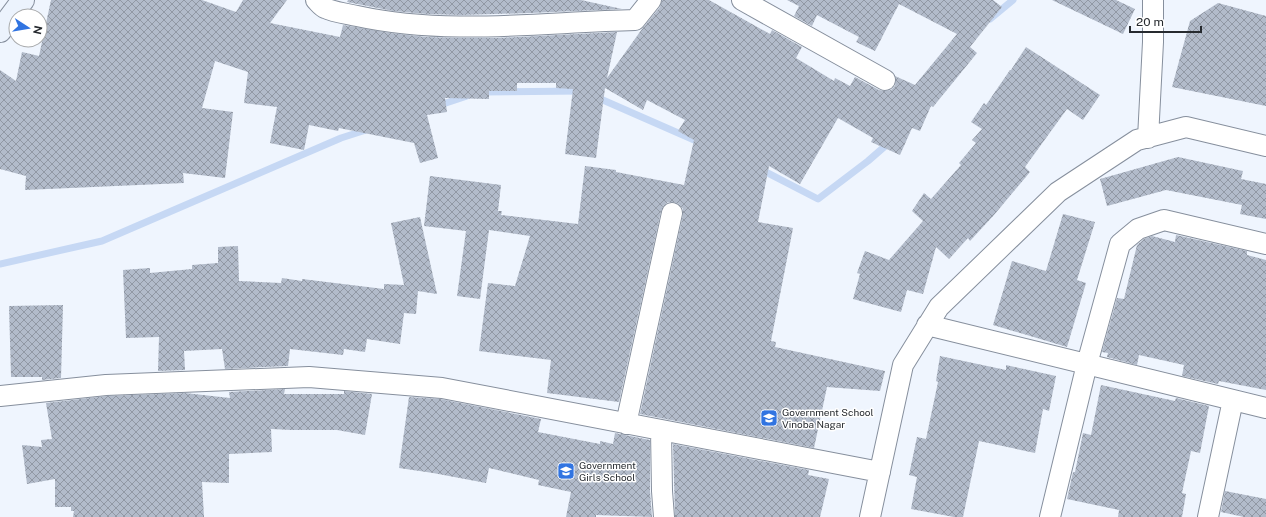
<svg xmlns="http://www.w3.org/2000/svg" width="1266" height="517" font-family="'Public Sans',sans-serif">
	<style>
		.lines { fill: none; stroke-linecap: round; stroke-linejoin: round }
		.stream { stroke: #c6d8f4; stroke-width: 7 }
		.building { fill: url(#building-cross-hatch) }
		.street-casing { stroke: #868f9d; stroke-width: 22 }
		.secondary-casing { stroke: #868f9d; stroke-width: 24 }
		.street { stroke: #fff; stroke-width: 20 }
		.secondary { stroke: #ecf3fd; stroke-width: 22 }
		.labels { text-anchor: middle; stroke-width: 3; stroke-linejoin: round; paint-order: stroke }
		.poi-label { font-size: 10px; fill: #262a2f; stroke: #fff; text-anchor: start }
	</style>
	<defs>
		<pattern id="building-cross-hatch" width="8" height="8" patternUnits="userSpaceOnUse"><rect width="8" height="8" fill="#b2bbca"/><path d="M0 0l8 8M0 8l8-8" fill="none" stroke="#9198a4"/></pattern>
	</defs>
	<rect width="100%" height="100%" fill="#eff5fe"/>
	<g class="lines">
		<!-- stream -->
		<path class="stream" d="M990,19L1013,0
			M481,92L582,91
			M596,97L701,143
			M437,106L467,96
			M760,169L818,199L868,161L891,141
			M0,264L102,241L341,138L369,129"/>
	</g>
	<!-- building -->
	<path class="building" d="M51,0H202L236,12L243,0H287L270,23L340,37L343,25L390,33L426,37L461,38H496L617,32L607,78L642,29L660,7L662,0H709L770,34L772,30L802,47L796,58L834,81L835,78L850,86L855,77L879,90L885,91L891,90L895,86L896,80L895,76L915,85L957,34L899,4L875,51L856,42L859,37L817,15L812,26L794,16L799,6L787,0H993L1002,7L970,47L977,53L933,107L931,106L920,131L912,128L900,155L871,142L873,138L838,118L800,184L769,166L758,222L793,228L771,341L776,342L775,347L885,371L880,391L827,387L814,448L640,414L683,215V209L679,204L674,202H668L663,206L661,211L619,402L547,393L551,360L479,351L488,283L515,286L530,236L489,230L480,299L457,296L466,231L424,226L430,176L501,185L498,211H502L501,215L578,224L585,166L616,170V172L684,185L694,140L678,131L685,120L647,100L643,110L605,88L596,158L565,154L573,89L556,88V83H517V91H489V99L445,98L447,112L427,115L438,158L420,163L414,143L339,128L338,131L309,125L304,150L270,143L277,107L244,103L248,72L215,61L202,108L233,112L225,178L183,173L184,183L25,190L26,176L0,169V70L16,81L22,52L39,56Z
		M348,0H581L622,9L530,13L461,15L427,14L393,11L347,2Z
		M1052,0H1116L1135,9L1123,34Z
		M1218,3L1266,16V106L1172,87L1190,21Z
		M1026,47L1100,95L1083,120L1067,109L1025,167L1030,172L994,215L970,241L968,238L949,259L936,247L923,294L907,290L901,312L853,299L860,274L857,273L865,251L889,260L923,221L912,211L924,193L931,199L961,165L959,163L976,143L972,140L982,129L971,122L984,103L986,105L1010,70H1011Z
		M1178,157L1243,171L1241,179L1266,184V219L1240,214L1242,205L1166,190L1107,206L1100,179Z
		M1063,214L1095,222L1077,280L1086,283L1067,347L993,325L1012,261L1046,271Z
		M420,217L437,294L418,291L416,314L404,313L400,344L367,339L365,352L344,349L343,355L290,349L288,366L225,369L222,349L184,351L185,370L158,371L159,337L126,338L123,270L150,268V273L192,269V265L218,263V247L238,246L239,281L281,283L282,278L302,281V279L384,289V284L404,285L391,223Z
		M1176,235L1247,251V255L1266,260V390L1219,381L1218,384L1182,376L1184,365L1139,355L1137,365L1107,357L1108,353L1102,352L1117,298L1124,299L1137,245L1144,239L1152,236L1175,242Z
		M63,305L61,378L42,380V377H11L9,306Z
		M940,356L1006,370V365L1056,376L1049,411L1043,409L1035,453L979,441L963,517H954L911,509L917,477L909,475L917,437L926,439L938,382L936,381Z
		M1101,385L1175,401L1176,398L1209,406L1200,453L1191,451L1182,493L1186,494L1182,517H1118L1119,510L1067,499L1073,472H1075L1083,433L1091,435Z
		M285,389L284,394H344V391L372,394L365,435L337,430H291L271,429L272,452L229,454V483L202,482L204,517H73L74,511H71V507H55V479L27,484L22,445L42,447L41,440L52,439L46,403L107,396L185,393L230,398L229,392Z
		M409,397L440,399L541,419L538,432L600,444V441L613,444L615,433L650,440V491L652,517L596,515V517H566L571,492L538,485L539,480L489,468L486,483L433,473L399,468Z
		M673,444L809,470L808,475L829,479L820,517H675Z
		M1225,491L1266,499V517H1244L1221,512Z"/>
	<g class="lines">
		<!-- street casing -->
		<g class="street-casing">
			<path id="street" d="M316,0C319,3 322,7 325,8C333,12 348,14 357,16C449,36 543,22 635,20L651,0
				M742,0L885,80
				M1148,138L1153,42V0
				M927,325L1266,408
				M0,396L106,385L309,377L442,388L880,472
				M626,424L672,213
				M661,431L662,491L664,517
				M870,517L903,365L939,307L1058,192L1137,140L1186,127L1266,146
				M1050,517L1087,364L1120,244L1138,229L1164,220L1266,244
				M1208,517L1233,400"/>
		</g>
		<!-- secondary casing -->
		<g class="secondary-casing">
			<path id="secondary" d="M0,31L23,0"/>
		</g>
		<!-- street -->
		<use href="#street" class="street"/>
		<!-- secondary -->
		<use href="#secondary" class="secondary"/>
	</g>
	<!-- icons -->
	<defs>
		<g id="school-square" transform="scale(0.9)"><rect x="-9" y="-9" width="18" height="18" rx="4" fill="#3174e1" stroke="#fff"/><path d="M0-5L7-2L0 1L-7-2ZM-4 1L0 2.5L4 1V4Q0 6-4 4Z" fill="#fff"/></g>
	</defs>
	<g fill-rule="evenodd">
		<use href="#school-square" x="769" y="418"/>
		<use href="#school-square" x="566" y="471"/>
	</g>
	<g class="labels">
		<!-- poi labels -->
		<g class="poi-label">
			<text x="782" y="416">Government School<tspan x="782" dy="12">Vinoba Nagar</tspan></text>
			<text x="579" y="469">Government<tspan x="579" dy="12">Girls School</tspan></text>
		</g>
	</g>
	<!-- north arrow -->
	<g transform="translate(28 28) rotate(102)"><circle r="19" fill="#ffffff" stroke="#a8aaac"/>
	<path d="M0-3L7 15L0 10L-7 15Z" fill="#3174e1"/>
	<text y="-6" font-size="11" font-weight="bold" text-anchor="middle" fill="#262a2f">N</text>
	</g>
	<!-- scale -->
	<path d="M1130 26v6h71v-6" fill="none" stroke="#262a2f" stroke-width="2"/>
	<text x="1136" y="26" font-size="12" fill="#262a2f" stroke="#ffffff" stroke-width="3" paint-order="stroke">20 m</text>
</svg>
